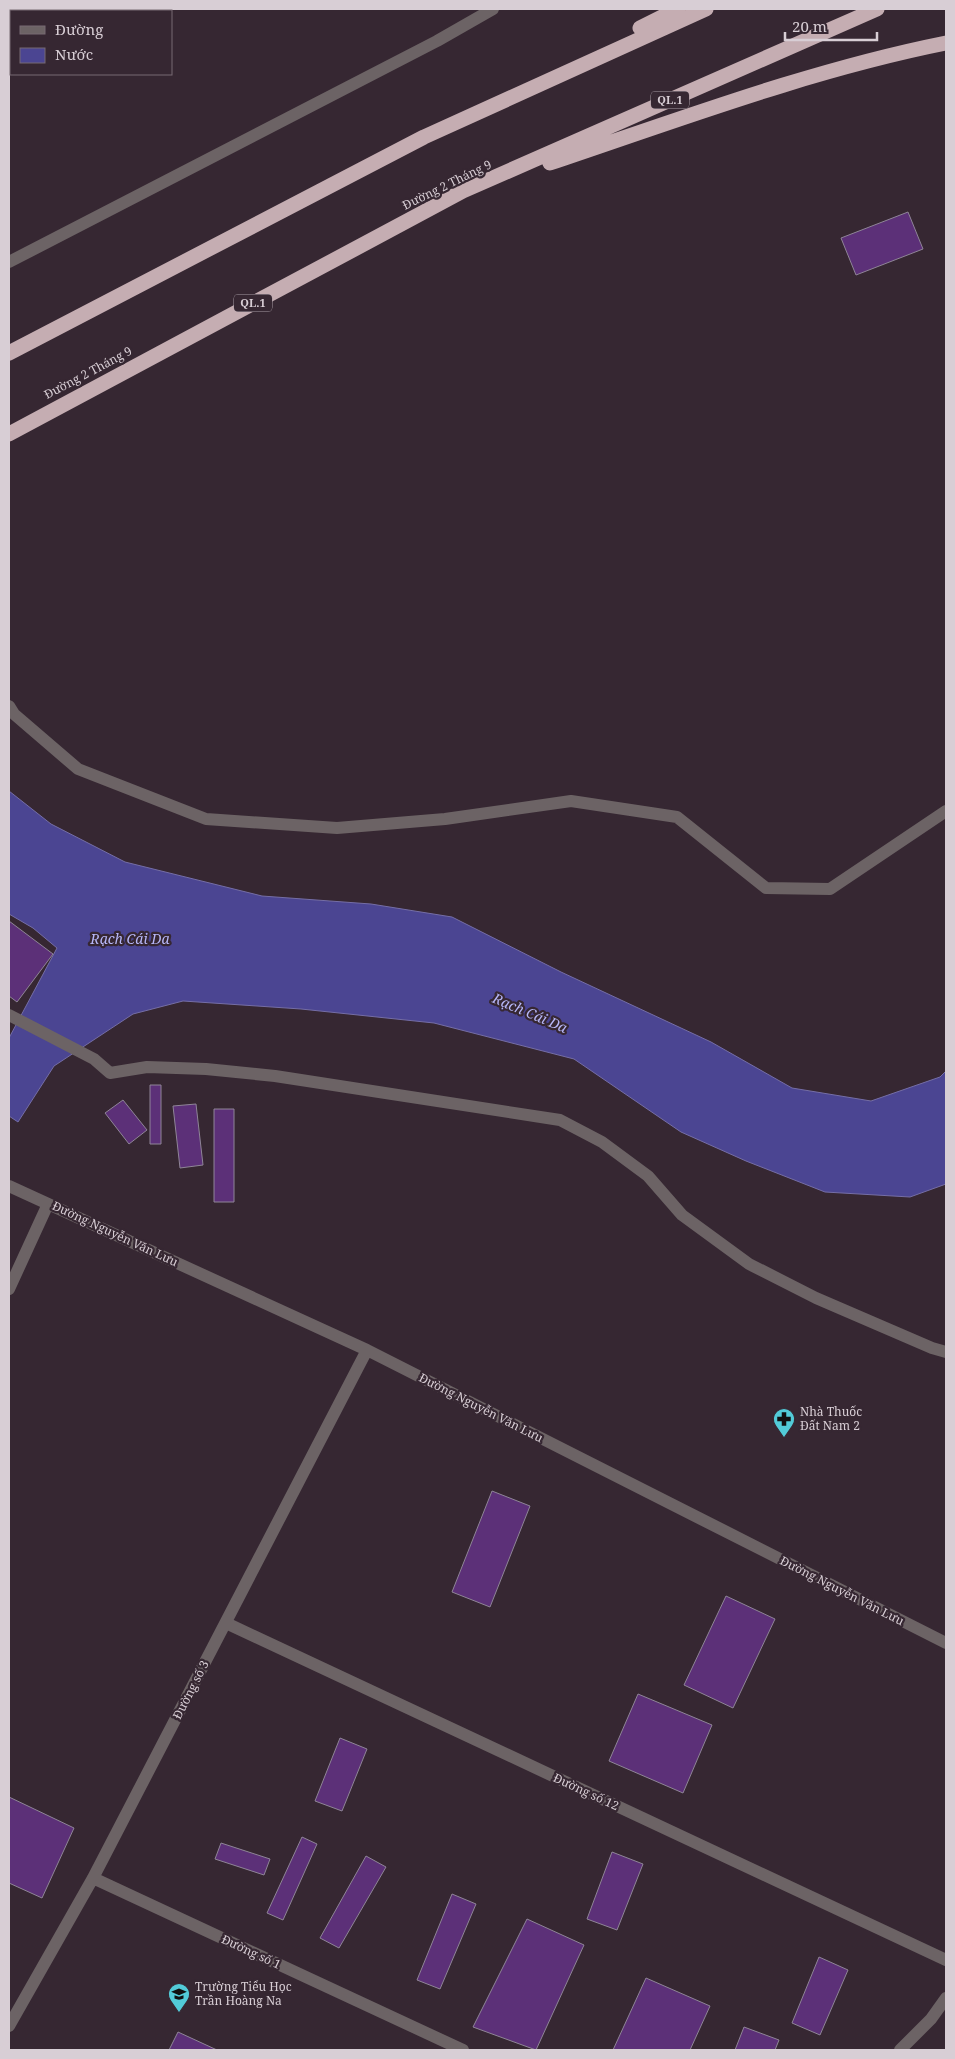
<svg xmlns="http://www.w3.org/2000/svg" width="955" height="2059" font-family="'Noto Serif',serif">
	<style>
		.water { fill: #4b4592; stroke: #756ea6 }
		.building { fill: #5c3078; stroke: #8f8597 }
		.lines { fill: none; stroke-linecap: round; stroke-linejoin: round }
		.minor { stroke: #6c6365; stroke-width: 12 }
		.highway { stroke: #c5adb2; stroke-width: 15 }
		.labels { text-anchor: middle; stroke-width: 4.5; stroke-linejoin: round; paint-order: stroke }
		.shield { fill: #362732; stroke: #a79ca4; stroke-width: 1 }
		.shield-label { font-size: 11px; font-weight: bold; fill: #d8ced5 }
		.street-label { font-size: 12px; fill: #d8ced5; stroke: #362732 }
		.poi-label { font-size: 12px; fill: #d8ced5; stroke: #362732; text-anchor: start }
		.water-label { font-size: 14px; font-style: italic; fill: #b7b7f8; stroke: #362732 }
	</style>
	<rect width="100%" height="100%" fill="#362732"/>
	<!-- water -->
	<path class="water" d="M9,791L51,824L125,862L262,896L371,904L452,917L561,972L711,1042L792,1088L871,1101L940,1077L946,1071V1184L910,1197L825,1192L746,1161L681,1132L574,1059L434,1023L301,1009L183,1001L133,1014L54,1066L18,1122L9,1116V1038L57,948L33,928L9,914Z"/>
	<!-- building -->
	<path class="building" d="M908,212L923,249L856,275L841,238Z
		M9,921L53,954L17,1002L9,996Z
		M150,1085H161V1144H150Z
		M123,1100L147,1130L129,1144L105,1113Z
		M196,1104L203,1165L180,1168L173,1106Z
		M214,1109H234V1202H214Z
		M492,1491L530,1506L490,1607L452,1592Z
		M726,1596L775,1619L733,1708L684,1685Z
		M638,1694L712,1725L683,1793L609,1761Z
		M340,1738L367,1749L342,1811L315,1801Z
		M9,1797L74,1828L42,1898L9,1883Z
		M302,1837L317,1844L283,1920L267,1913Z
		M221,1843L270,1859L264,1875L215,1859Z
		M612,1852L643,1864L617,1930L587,1919Z
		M366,1856L386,1867L339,1948L320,1938Z
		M452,1894L476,1904L440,1989L417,1980Z
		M527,1919L584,1945L536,2050L473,2027Z
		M819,1957L848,1970L820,2035L792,2023Z
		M646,1978L710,2006L690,2050H613Z
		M744,2027L779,2040L775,2050H735Z
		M178,2032L217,2050H169Z"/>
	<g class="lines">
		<!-- minor -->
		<path class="minor" d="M9,262L437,41L493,9
			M9,706L14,714L78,769L206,819L337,828L445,819L571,801L677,817L766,888L830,889L946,811
			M9,1015L94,1059L110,1073L147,1067L206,1069L275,1076L560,1120L602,1142L648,1176L682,1215L749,1264L816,1298L932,1348L946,1352
			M9,1186L367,1350L946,1643
			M9,1289L48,1204
			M226,1623L946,1960
			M93,1878L463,2050
			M9,2026L93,1878L367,1350
			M900,2050L931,2019L946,1998"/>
		<!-- highway -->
		<path class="highway" d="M640,28L678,9
			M550,163C681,119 811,70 946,43
			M9,353L424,137L706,9
			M9,434L463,191L877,9"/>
	</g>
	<!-- icons -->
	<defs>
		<g id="pharmacy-pin" transform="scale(1.125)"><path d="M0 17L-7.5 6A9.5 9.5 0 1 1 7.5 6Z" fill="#52cbd8" stroke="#362732"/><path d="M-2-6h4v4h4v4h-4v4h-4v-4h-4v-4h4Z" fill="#111"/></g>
		<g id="school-pin" transform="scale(1.125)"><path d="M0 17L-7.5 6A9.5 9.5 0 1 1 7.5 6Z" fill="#52cbd8" stroke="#362732"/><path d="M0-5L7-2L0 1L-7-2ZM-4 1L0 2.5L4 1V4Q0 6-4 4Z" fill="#111"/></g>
	</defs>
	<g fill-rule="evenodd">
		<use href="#pharmacy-pin" x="784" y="1419"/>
		<use href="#school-pin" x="179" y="1994"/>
	</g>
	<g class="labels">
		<!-- shield labels -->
		<g class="shield">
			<rect x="651" y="91.5" width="38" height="17" rx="4"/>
			<rect x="234" y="294.5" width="38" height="17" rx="4"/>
		</g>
		<g class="shield-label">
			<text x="670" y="104">QL.1</text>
			<text x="253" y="307">QL.1</text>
		</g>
		<!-- street labels -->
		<g class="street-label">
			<text transform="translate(447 185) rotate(-26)" y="4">Đường 2 Tháng 9</text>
			<text transform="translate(88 373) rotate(-28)" y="4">Đường 2 Tháng 9</text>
			<text transform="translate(115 1234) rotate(25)" y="4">Đường Nguyễn Văn Lưu</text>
			<text transform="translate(481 1408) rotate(27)" y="4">Đường Nguyễn Văn Lưu</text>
			<text transform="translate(842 1591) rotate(27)" y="4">Đường Nguyễn Văn Lưu</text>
			<text transform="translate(191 1690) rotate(-63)" y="4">Đường số 3</text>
			<text transform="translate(586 1792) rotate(25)" y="4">Đường số 12</text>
			<text transform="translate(251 1952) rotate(25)" y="4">Đường số 1</text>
		</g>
		<!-- poi labels -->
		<g class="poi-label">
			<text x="800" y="1416">Nhà Thuốc<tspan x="800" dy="14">Đất Nam 2</tspan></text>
			<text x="195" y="1991">Trường Tiểu Học<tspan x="195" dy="14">Trần Hoàng Na</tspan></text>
		</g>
		<!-- water labels -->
		<g class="water-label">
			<text x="130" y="944">Rạch Cái Da</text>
			<text transform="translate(530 1013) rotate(23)" y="5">Rạch Cái Da</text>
		</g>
	</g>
	<!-- border -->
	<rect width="955" height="2059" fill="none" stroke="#d8ced5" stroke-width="20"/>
	<!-- legend -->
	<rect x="10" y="10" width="162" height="65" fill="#362732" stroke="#776a73"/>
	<rect x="20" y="26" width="25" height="8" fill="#6c6365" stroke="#776a73"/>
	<text x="55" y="35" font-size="15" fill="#d8ced5">Đường</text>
	<rect x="20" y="48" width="25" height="15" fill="#4b4592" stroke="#776a73"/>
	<text x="55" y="60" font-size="15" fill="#d8ced5">Nước</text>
	<!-- scale -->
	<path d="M785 32v8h92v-8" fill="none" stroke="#d8ced5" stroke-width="2.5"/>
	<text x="792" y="32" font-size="15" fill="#d8ced5" stroke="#362732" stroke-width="4" paint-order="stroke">20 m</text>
</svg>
